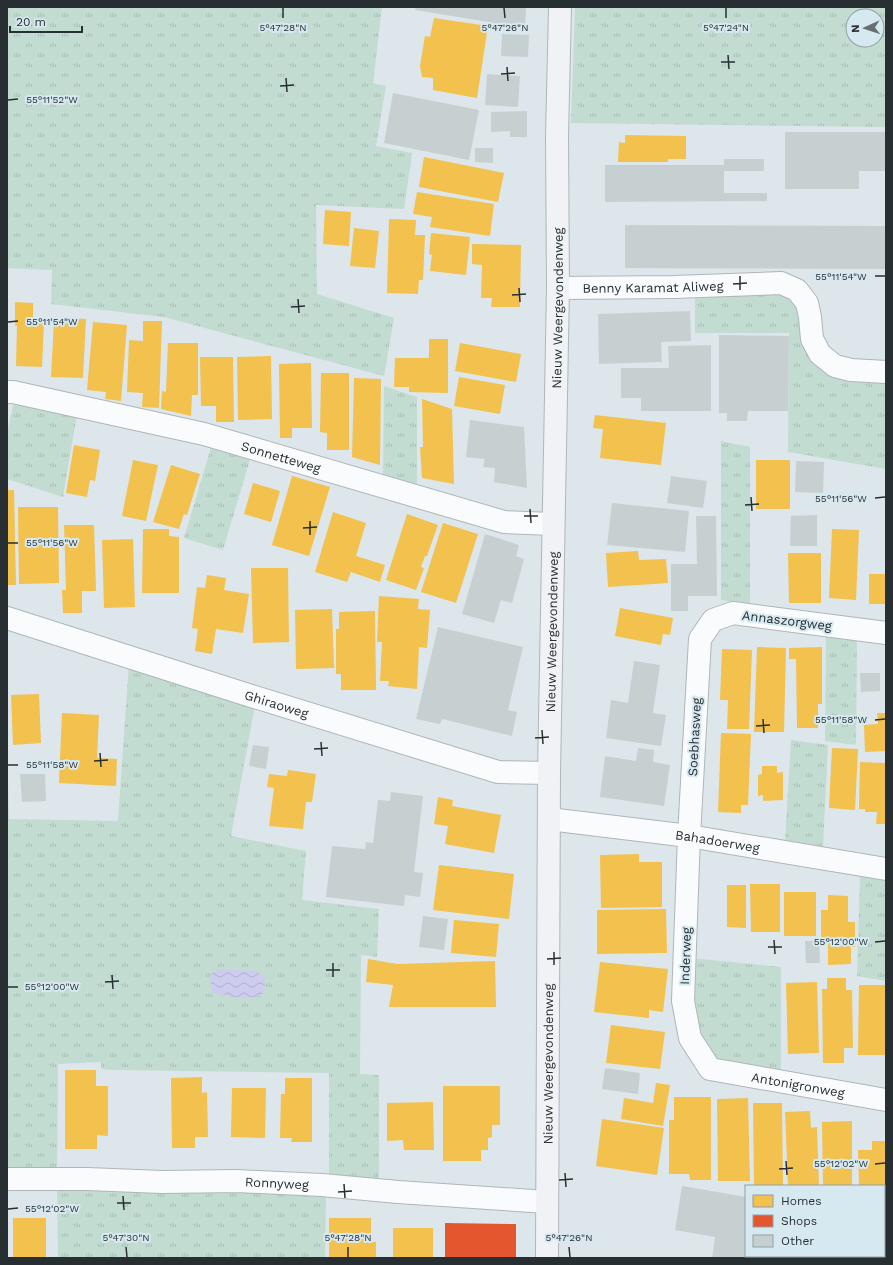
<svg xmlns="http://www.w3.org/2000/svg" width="893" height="1265" font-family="'Work Sans',sans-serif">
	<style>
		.grass { fill: url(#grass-tufts); fill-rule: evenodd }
		.water { fill: url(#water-waves) }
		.homes { fill: #f2c14e }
		.shops { fill: #e4572e }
		.building { fill: #c7d0d1 }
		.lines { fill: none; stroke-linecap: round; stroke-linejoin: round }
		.street-casing { stroke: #afb6b9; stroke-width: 24 }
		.secondary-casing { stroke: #afb6b9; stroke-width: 24 }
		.street { stroke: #fafbfc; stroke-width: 22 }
		.secondary { stroke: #f0f2f5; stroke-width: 22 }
		.ticks { fill: none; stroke: #282f32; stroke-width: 1.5 }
		.labels { text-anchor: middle; stroke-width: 4; stroke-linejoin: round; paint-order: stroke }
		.street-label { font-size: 13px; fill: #282f32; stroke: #d7e9f0 }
		.ticks-label { font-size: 10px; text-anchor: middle; fill: #282f32; stroke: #d7e9f0; stroke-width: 4; stroke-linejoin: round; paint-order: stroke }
	</style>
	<defs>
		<pattern id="grass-tufts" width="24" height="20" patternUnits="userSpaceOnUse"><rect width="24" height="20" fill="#c3dcd1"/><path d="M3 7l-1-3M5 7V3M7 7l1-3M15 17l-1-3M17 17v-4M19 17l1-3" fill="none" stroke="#a8bdb4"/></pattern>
		<pattern id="water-waves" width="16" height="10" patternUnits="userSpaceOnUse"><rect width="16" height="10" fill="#ceccee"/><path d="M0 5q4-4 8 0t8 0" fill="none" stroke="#b1b0cd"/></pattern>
	</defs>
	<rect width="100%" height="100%" fill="#dde6ea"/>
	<!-- grass -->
	<path class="grass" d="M7,7H382L373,83L386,86L376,146L412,153L404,209L316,205L317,294L394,318L384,376L164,317L51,304L52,270L7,268Z
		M575,7H886V127L571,123ZM853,16H877V40H853Z
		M781,287L798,298L811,352L886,377V469L788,452L789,333H695V291Z
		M384,386L417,397V488L383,478Z
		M21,404L77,414L63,497L7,479V434L13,405Z
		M721,441L750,447V604L721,600Z
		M212,444L251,456L223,550L184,538Z
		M826,633L857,638L856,745L825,741Z
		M129,663L255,705L231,836L306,851L302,900L379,909L377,957L361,955L360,1074L379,1075V1184L329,1179V1073L112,1070L101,1069V1062L58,1064L57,1173H7V746L9,819L118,821Z
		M791,740L828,745L823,847L785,841Z
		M860,874L886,878V981L857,976Z
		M691,958L781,967V1074L718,1060L709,1054L696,1025Z
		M57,1183L326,1194L325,1258H58Z"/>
	<!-- water -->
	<path class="water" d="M220,969L255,971L262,975L265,982L264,992C261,995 258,997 253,997C244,999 221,996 212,992L210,978L213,972Z"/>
	<!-- homes -->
	<path class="homes" d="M434,18L488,26L477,98L433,90V78L422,77L420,66L425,36L430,37Z
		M625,135L686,136V159H668V162H618L619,142L625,143Z
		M424,157L504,173L498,202L419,187Z
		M417,192L494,204L490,236L430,227L432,217L413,214Z
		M325,210L351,212L349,246L323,244Z
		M389,219L416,220L415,235H425L423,280H419L418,294L387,293Z
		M354,228L379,231L375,268L350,266Z
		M431,233L470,237L466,275L430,271L432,255L429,254Z
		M472,244L521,245L520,307H491L492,298H481L482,265L472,264Z
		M15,302L33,303V321L44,322L42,367L16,366L17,325L15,326Z
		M70,318L86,319L83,378L51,377L54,322L70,323Z
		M143,321H162L159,408L142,407L143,393L127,392L129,340L143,341Z
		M93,322L127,325L121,401L105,399L106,392L87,390Z
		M429,339H448V393L409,392V387H394L395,358H429Z
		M168,343H198V395H192L191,416L161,409L162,391L166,392Z
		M460,343L521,354L516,382L455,371Z
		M271,356L272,419L238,420L237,357Z
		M200,357H233L234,422H216V406H201Z
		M311,363L312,428H292V438H280L279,364Z
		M321,373H349V450H327V433L320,432Z
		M459,377L505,385L500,414L454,406Z
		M354,378L381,379L380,465L352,457Z
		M422,399L452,409L454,484L422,478L420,447H423Z
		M595,415L666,423L661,465L600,458L603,429L593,428Z
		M74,445L100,450L95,481L90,480L87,497L66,493Z
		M133,460L158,465L146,521L122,516Z
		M756,460H790V509H756Z
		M171,465L200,474L187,515L184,514L179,529L153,522Z
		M292,476L330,487L309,556L272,545Z
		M253,483L280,491L271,522L244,514Z
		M7,490H14L16,585H7Z
		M18,507H58L59,583L19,584Z
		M333,512L366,523L356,556L385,565L380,582L351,572L347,582L315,572Z
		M407,514L438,525L427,556H425L421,567L424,568L416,590L386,580Z
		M443,523L478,534L456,603L421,592Z
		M64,525H94L96,591H82V613H63L62,590H66Z
		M143,529H169V536L179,537V593H142Z
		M832,529L859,530L856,600L829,598Z
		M133,539L135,607L104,608L102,540Z
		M638,551L639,560L666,559L668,583L608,587L606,553Z
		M788,553H821V603H789Z
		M251,568H288L289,642L253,643Z
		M869,574H886V604H869Z
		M207,575L226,578L224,590L249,594L243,633L216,629L212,654L195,651L198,629L192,628L197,587L205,588Z
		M379,596L419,599L418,609L430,610L427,648L419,647L417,689L388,686L389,681H380L382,642H377Z
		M620,608L673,618L670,635L663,634L661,645L615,636Z
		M332,609L334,668L296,669L295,610Z
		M375,611L376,690H341V674H336V629H339V612Z
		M757,647L786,648L784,732H754Z
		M822,647V704H818V728H797L796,659H789V648Z
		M722,649L752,650L749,729H727L728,700H720Z
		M39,694L41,743L13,745L11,695Z
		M62,713L99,715L97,758L117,759L116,786L59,783Z
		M877,713H886V751L865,752L864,725L878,724Z
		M721,733L751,734L748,805H741V813L718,812Z
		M832,748L858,749L855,810L829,808Z
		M860,762L886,763V824H876L877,812H865V809H859Z
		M762,766H777V773L783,772V800L763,801V795L758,796V775L762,774Z
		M288,770L316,774L312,802H306L303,829L269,826L274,788L267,787L269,774L287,776Z
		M438,797L453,800L452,806L501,815L494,853L445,844L448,826L434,824Z
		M639,854V862H662V907L601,908L600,855Z
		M439,865L514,874L509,919L433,910Z
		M750,884H780V932H751Z
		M727,885H746V928L727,927Z
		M784,892H816V936H784Z
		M828,895L848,896V922H855V947H851V964L828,965V943L821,942V910H828Z
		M666,909L667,953L597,954V910Z
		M454,920L499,924L496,957L451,953Z
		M368,959L397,964L495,961L496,1007H389L393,985L366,982Z
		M600,962L668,969L663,1012L649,1010V1018L594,1012Z
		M827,978H846V990H852L853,1048H844V1063H823L822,989H827Z
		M817,982L819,1053L788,1054L786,983Z
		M859,985H886V1055H858Z
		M611,1025L665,1032L660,1069L606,1063Z
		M65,1070H96V1086H108V1136L97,1135V1149H65Z
		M202,1077V1093L207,1092L208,1137H195V1148H172L171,1078Z
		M285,1078H312V1142H291L292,1138H280L281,1094H285Z
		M656,1083L670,1085L663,1126L621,1119L624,1098L653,1103Z
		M443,1086H500V1125H492V1137L488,1138V1150H481V1161H443Z
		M232,1088H266L265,1138L231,1137Z
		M674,1097H711V1180H690L689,1174H669V1120H674Z
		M748,1098L750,1181H718L717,1099Z
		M433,1102L434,1150H404L403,1140L387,1141V1103Z
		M753,1103H782L783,1186H754Z
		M810,1111L811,1128L817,1127L819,1186H788L785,1112Z
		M602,1119L664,1128L657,1175L596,1166Z
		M852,1121V1186H823L822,1122Z
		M872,1141H886V1211H884V1186H859L858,1150H872Z
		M13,1218H46V1258H13Z
		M329,1218H371V1242H376V1258H329Z
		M393,1228H433V1258H393Z"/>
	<!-- shops -->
	<path class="shops" d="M445,1223L516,1224V1258H445Z"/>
	<!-- building -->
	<path class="building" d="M416,7H526L525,28L415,10Z
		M502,34L529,35L528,57L501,56Z
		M487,74L520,76L518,107L485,105Z
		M393,93L479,110L469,160L384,143Z
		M527,111V137H510V131L491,132V112Z
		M785,132H886V171H859V189H785Z
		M475,148H493V163L475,162Z
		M724,159H764V171H724V193H767V201L605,202V165H724Z
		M625,225L886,226V269L625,268Z
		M690,311L691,341L661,342L662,362L599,364L598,314Z
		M719,335L789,336L788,411H748L747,421H727V413H719Z
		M711,345V411H641V398H621V368H669L668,346Z
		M470,420L524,427L527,488L494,482L495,468L483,467L485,459L466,457Z
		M796,461L824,462L823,493L795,492Z
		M671,476L707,481L703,508L667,503Z
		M612,503L689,511L685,552L607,545Z
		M817,515V546H790L791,516Z
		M696,516H716L717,596H688V611H671V564H697Z
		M485,534L519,545L516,556L524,559L512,603L501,600L494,623L462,614Z
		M438,627L523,647L508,710L517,712L512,736L442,719L440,724L416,719Z
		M634,661L660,665L653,713L666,715L661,746L606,738L611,700L628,703Z
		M860,673H880V691L861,692Z
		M253,745L269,747L266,769L249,766Z
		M638,748L654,750L653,762L670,765L664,806L600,797L605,756L636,761Z
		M20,774H45L46,801L22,802Z
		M391,792L423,796L414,872L423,873L420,897L405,895L404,906L326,897L332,846L365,849L366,842L373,843L378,800L390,801Z
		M423,916L448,919L444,950L419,947Z
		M805,941H819L820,963H806Z
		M605,1068L640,1073L638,1094L602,1089Z
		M682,1186L746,1197V1256H772V1258H712L715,1237L675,1230Z"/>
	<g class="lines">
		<!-- street casing -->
		<g class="street-casing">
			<g id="street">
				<path id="s1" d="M558,288L674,287L781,283L797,290L807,303L810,317L812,339L820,354L835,366L851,370L886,372"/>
				<path id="s2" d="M7,392H13L204,434L504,522L553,524"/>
				<path id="s3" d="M7,618L245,694L498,772L549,773"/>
				<path id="s4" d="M886,633L733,613L713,620L700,639L689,836L683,1001L690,1038L710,1069L886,1100"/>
				<path id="s5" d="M549,819L689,836L886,869"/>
				<path id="s6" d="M7,1179H87L162,1182L237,1181L322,1185L398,1192L547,1202"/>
			</g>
		</g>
		<!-- secondary casing -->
		<g class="secondary-casing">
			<g id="secondary">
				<path id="s7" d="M547,1258L549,773L558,288L557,136L560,7"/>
			</g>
		</g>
		<!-- street -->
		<use href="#street" class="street"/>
		<!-- secondary -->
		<use href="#secondary" class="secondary"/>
	</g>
	<!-- ticks -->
	<path class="ticks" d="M283,8V18M504,8L505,18M726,8V18M728,55L729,69M721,62H735M507,67L508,81M501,74L515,73M286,78L287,92M280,86L294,85M8,100L18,99M740,276V290M875,276H885M733,284L747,283M519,288L520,302M512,295L526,294M298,299L299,313M291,307L305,306M8,322L18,321M751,497L752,511M875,498L885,497M745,505L759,504M530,509L531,523M524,516H538M310,521V535M303,528L317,527M8,543H18M763,719L764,733M875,720L885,719M756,726L770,725M542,730L543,744M535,738L549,737M321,742L322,756M314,749L328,748M100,753L101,767M94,761L108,760M8,765H18M774,940L775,954M875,942L885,941M768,947H782M554,952V965M547,959L561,958M333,963V977M326,970H340M112,975L113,989M105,982L119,981M8,987H18M786,1161L787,1175M875,1164L885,1163M779,1169L793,1168M565,1173L566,1187M559,1180L573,1179M344,1184L345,1198M338,1192L352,1191M123,1196L124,1210M117,1203H131M8,1209L18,1208M126,1247L127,1257M348,1247V1257M569,1247L570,1257"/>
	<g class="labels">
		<!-- street labels -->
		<g class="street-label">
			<text dy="5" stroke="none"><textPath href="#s1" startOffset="95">Benny Karamat Aliweg</textPath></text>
			<text dy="5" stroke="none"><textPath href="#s7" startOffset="950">Nieuw Weergevondenweg</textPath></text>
			<text dy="5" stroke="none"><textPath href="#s2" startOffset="282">Sonnetteweg</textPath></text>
			<text transform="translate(787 620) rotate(7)" y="5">Annaszorgweg</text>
			<text dy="5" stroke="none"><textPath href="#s7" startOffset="626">Nieuw Weergevondenweg</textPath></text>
			<text dy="5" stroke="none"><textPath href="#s3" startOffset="283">Ghiraoweg</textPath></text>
			<text transform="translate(694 737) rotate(-87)" y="5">Soebhasweg</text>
			<text dy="5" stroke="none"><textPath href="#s5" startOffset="170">Bahadoerweg</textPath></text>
			<text transform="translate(685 956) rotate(-88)" y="5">Inderweg</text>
			<text dy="5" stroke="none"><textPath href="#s7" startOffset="194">Nieuw Weergevondenweg</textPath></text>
			<text dy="5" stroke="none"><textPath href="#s4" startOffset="725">Antonigronweg</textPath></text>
			<text dy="5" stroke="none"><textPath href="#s6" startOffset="270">Ronnyweg</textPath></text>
		</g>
	</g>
	<g class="ticks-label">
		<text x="283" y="31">5°47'28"N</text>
		<text x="505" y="31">5°47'26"N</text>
		<text x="726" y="31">5°47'24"N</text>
		<text x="52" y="103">55°11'52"W</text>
		<text x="841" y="280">55°11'54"W</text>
		<text x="52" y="325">55°11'54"W</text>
		<text x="841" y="502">55°11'56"W</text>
		<text x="52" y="546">55°11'56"W</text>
		<text x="841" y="723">55°11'58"W</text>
		<text x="52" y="768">55°11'58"W</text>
		<text x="841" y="945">55°12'00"W</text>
		<text x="52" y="990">55°12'00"W</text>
		<text x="841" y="1167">55°12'02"W</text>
		<text x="52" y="1212">55°12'02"W</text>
		<text x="126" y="1241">5°47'30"N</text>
		<text x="348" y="1241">5°47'28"N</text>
		<text x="569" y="1241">5°47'26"N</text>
	</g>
	<!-- border -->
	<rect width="893" height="1265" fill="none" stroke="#282f32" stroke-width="16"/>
	<!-- legend -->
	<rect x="745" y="1185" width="140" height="72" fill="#d7e9f0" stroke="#919fa4"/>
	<rect x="753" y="1195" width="20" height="12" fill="#f2c14e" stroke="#919fa4"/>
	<text x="781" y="1205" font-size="12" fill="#282f32">Homes</text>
	<rect x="753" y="1215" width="20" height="12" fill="#e4572e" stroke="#919fa4"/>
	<text x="781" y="1225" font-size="12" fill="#282f32">Shops</text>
	<rect x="753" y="1235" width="20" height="12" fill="#c7d0d1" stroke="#919fa4"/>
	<text x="781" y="1245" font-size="12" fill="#282f32">Other</text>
	<!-- north arrow -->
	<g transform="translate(865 28) rotate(267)"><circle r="19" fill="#d7e9f0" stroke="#919fa4"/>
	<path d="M0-3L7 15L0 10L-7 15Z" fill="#676f72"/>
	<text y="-6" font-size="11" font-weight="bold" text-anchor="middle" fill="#282f32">N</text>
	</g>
	<!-- scale -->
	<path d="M10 26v6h72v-6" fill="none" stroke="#282f32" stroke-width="2"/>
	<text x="16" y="26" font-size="12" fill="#282f32" stroke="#d7e9f0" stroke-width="3" paint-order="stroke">20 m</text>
</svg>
